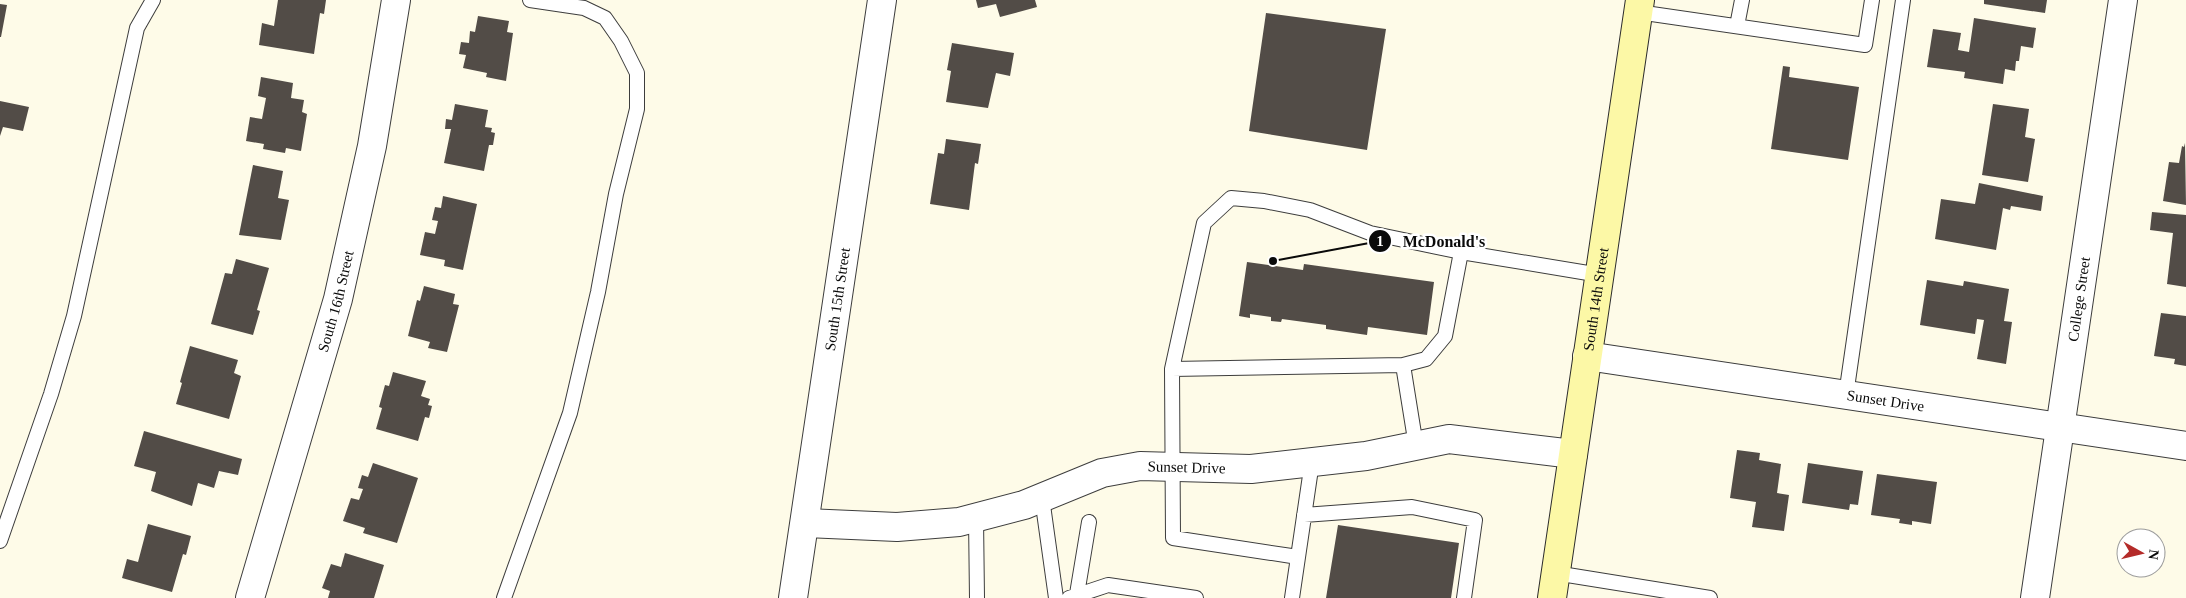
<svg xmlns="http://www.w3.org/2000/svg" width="2186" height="598" font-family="'Times New Roman',serif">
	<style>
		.building { fill: #524c47 }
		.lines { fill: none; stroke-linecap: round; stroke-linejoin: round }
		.lane-casing { stroke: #3d3d3d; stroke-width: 16 }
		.street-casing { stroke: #3d3d3d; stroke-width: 30 }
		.secondary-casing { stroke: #2c2c2c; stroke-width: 30 }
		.lane { stroke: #fff; stroke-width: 14 }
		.street { stroke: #fff; stroke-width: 28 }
		.secondary { stroke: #fcf8a6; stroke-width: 28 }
		.labels { text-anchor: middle; stroke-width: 5; stroke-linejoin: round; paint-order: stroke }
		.street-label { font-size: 15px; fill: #0a0a0a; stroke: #fff }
		.leader { fill: none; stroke: #0a0a0a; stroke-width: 2 }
		.callout-dot { fill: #0a0a0a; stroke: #fff; stroke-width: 2 }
		.mark-label { font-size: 15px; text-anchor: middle; font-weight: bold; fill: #fff }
		.callout-label { font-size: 16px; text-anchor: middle; font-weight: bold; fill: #0a0a0a; stroke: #fff; stroke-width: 5; stroke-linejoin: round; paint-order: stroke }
	</style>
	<rect width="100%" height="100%" fill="#fefbe8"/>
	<!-- building -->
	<path class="building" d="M278,0H326L324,14L320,13L314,54L259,45L262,23L274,26Z
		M976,0H1035L1037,7L1000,17L996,4L978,8Z
		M1984,0H2047L2045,13L1984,4Z
		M0,4L7,5L1,37H0Z
		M1266,13L1386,29L1367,150L1249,131Z
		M478,16L509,21L507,32L513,33L506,81L486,77L487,73L463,68L466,55L459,54L461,42L469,43L470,31L475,32Z
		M1974,18L2036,28L2033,48L2021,46L2019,61H2016L2015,71L2005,69L2003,84L1964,78L1965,72L1927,67L1933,29L1961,33L1958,50L1969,52Z
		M952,43L1014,53L1010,76L996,73L988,108L946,102L951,71L947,70Z
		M1783,66L1790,67L1789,77L1859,87L1848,160L1771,149Z
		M261,77L293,83L291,98L304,100L302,112L307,114L301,151L286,148L285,153L263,149L264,144L246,141L250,117L262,119L266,98L258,96Z
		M0,101L29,107L23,131L3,127L0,136Z
		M455,104L488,110L485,127L492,128L491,132L495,133L493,145H489L484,171L444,163L451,129H445L446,119L452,120Z
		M1993,104L2029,109L2025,137L2035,139L2028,182L1982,175Z
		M946,139L981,144L978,164L975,163L969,210L930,204L938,153L944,154Z
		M2185,143L2186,205L2163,201L2169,162L2179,163L2182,146L2184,147Z
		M253,165L283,171L278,198L289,200L281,240L239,235Z
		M1979,183L2043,196L2041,211L2011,206L2010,210L2003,208L1996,250L1935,239L1941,199L1975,204Z
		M443,196L477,204L463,270L444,266L445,260L420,255L425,232L435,234L438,221L432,220L435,207L441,208Z
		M2152,212L2186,215V287L2167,284L2173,233L2150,230Z
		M236,259L269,268L257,310L260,311L253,335L211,324L225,273L232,274Z
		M1247,262L1303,270L1304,264L1434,282L1427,335L1368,327L1367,335L1326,329V325L1282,319L1281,322L1271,321V317L1250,314V318L1239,316Z
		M1927,280L1963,286L1964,281L2009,289L2004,321L2012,322L2006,364L1977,359L1984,320L1977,319L1975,334L1920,325Z
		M424,286L455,294L453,304L459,305L447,352L428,348L430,342L408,336L417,300L420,301Z
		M2161,313L2186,316V366L2174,364L2175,359L2154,356Z
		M190,346L238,360L234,373L241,376L229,419L176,404L182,383L180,382Z
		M393,372L426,381L421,396L430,399L428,405L432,406L429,418L425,417L418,441L376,429L382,408L379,407L385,385L389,386Z
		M144,431L242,459L238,475L219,471L214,488L198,483L192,506L151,491L156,472L134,466Z
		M1737,450L1760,453L1759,460L1781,464L1777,493L1789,495L1784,531L1752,527L1756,502L1730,498Z
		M373,463L418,478L397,543L363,533L365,528L343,521L351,498L359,500L363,489L358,488L362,475L368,477Z
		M1808,463L1863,471L1858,505L1850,504L1849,510L1802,503Z
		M1877,474L1937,482L1931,524L1912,521V525L1899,523L1900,519L1871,515Z
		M148,524L191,536L186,555L183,554L172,592L122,578L127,559L138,562Z
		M1338,525L1459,543L1451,598H1326Z
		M345,553L384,565L374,598H328L330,591L322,588L331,564L341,567Z"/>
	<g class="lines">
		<!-- lane casing -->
		<g class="lane-casing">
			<path id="lane" d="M1638,12L1865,45L1872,0
				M1737,26L1742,0
				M1172,369L1403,365
				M1846,395L1903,0
				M1416,446L1403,365L1426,359L1445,336L1461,252
				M1042,498L1056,598
				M1304,515L1412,507L1475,520L1464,598
				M976,518L977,598
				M0,541L51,394L74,316L137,28L153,0
				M1298,557L1173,538L1172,369L1204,223L1231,198L1264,201L1310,210L1370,233L1461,252L1600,275
				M1555,573L1710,598
				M1077,594L1089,522
				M504,598L570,413L598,292L616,194L637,109V73L621,41L605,18L584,8L530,0
				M1069,598L1108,585L1196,598
				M1292,598L1312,462"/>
		</g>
		<!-- street casing -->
		<g class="street-casing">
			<g id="street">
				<path id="s1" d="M1587,356L2186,446"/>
				<path id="s2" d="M806,523L897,527L959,522L1024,505L1102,473L1140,466L1251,469L1366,456L1449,439L1573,454"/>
				<path id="s3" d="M250,598L338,299L372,146L396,0"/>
				<path id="s4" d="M793,598L882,0"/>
				<path id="s5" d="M2035,598L2123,0"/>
			</g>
		</g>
		<!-- secondary casing -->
		<g class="secondary-casing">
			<g id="secondary">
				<path id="s6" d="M1552,598L1640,0"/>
			</g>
		</g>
		<!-- lane -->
		<use href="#lane" class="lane"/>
		<!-- street -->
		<use href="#street" class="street"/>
		<!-- secondary -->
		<use href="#secondary" class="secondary"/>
	</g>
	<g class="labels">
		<!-- street labels -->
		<g class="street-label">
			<text dy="5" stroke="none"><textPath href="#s4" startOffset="302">South 15th Street</textPath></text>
			<text dy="5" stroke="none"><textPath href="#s6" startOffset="302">South 14th Street</textPath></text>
			<text dy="5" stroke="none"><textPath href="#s5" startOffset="302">College Street</textPath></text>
			<text dy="5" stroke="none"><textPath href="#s3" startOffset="309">South 16th Street</textPath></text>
			<text dy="5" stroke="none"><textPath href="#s1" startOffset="302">Sunset Drive</textPath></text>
			<text dy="5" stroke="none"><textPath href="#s2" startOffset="390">Sunset Drive</textPath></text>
		</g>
	</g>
	<!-- callouts -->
	<path class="leader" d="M1273 261L1380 241"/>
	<g class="callout-dot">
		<circle cx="1273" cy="261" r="5"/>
		<circle cx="1380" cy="241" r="12"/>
	</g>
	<g class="mark-label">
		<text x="1380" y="246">1</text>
	</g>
	<g class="callout-label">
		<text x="1444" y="247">McDonald's</text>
	</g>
	<!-- north arrow -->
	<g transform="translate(2141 553) rotate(98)"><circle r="24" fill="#ffffff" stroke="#9d9d9d"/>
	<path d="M0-4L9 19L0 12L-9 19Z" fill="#b42b29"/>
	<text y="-8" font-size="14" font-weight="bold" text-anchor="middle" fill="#0a0a0a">N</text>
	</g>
</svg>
